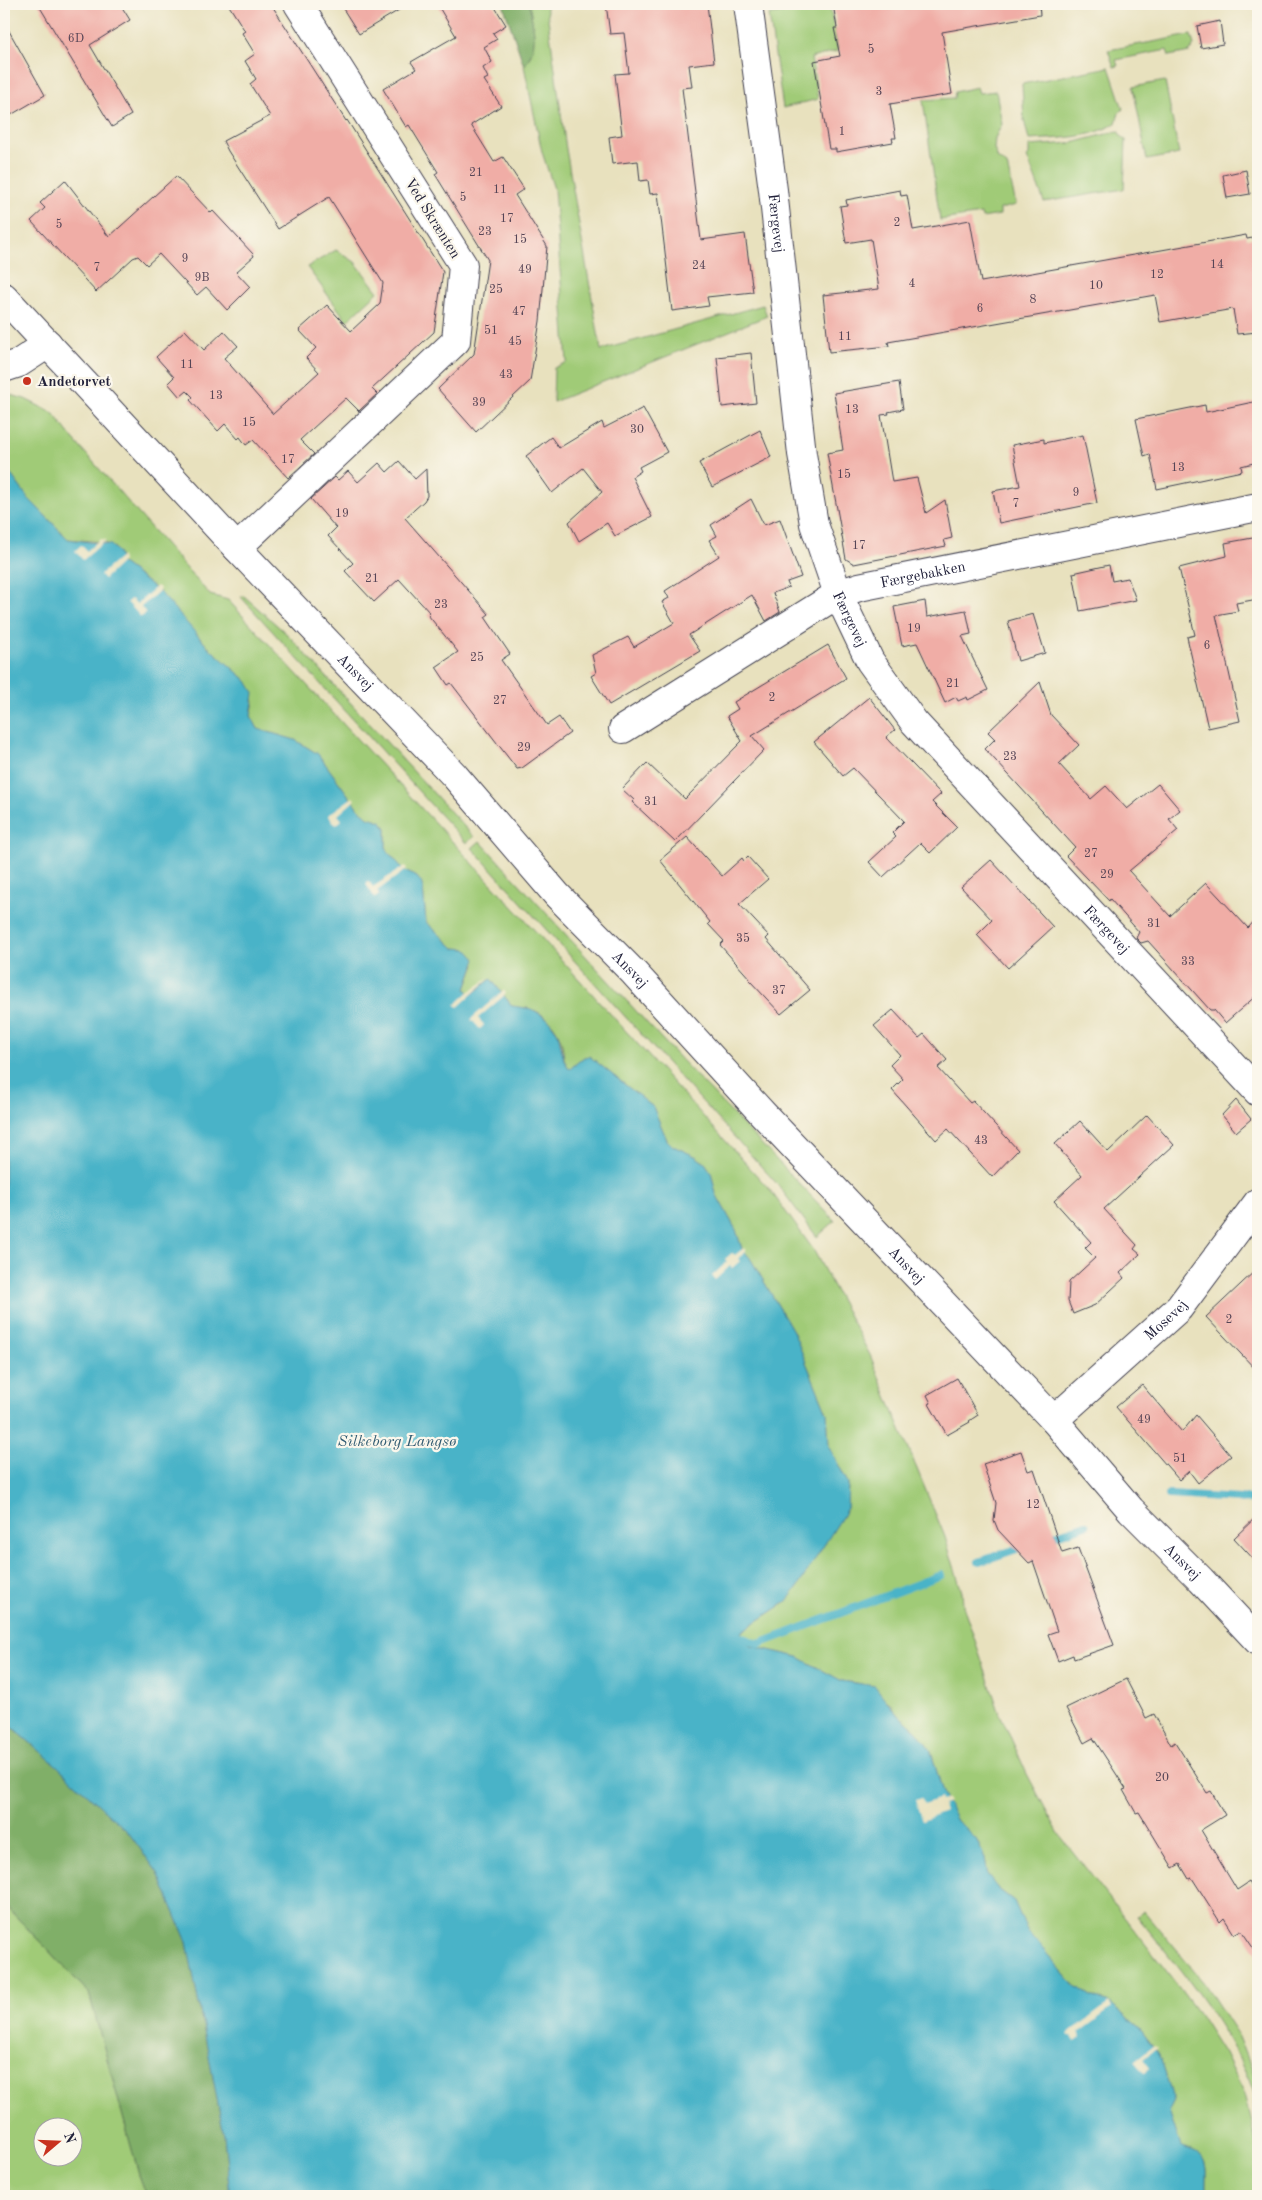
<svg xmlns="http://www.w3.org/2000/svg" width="1262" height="2200" font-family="'Old Standard TT',serif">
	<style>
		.green { fill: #a0cb77; stroke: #617659; fill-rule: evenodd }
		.forest { fill: #80af68; stroke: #516852 }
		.water { fill: #4ab3c8; stroke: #366a82 }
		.pier { fill: #e8e1be }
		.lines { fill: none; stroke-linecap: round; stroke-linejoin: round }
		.stream { stroke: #4ab3c8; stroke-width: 8 }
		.building { fill: #f0ada6 }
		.minor-casing { stroke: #403f4f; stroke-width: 30 }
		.minor { stroke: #fff; stroke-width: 28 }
		.poi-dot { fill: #c8321e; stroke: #fbf7ec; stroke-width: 2 }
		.labels { text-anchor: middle; stroke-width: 4.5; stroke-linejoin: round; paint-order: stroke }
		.number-label { font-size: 12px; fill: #564556 }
		.street-label { font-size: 15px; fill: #22223b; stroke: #fbf7ec }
		.poi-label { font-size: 15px; font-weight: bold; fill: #22223b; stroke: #fbf7ec; text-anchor: start }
		.water-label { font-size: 16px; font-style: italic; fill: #325c73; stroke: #fbf7ec }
	</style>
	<rect width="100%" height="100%" fill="#fbf7ec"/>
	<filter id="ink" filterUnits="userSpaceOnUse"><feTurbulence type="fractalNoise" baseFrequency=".02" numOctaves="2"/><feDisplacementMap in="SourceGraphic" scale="10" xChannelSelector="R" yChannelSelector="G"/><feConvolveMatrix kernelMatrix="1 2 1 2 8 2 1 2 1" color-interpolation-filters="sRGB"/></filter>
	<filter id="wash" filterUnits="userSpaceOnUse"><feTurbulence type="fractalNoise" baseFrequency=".0096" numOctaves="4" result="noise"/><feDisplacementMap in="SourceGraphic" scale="20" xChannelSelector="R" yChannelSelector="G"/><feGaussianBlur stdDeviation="1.12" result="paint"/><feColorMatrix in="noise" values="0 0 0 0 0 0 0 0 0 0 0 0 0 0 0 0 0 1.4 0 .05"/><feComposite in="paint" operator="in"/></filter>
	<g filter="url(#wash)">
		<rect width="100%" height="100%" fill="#e8e1be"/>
		<!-- green -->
		<path class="green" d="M529,4H546L566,149L601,350L763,305L767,316L553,402L554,368L567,362L554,189L542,152L524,66C540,44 533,28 529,4Z
			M830,6L838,51L811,58L818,99L783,108L769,15Z
			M1191,35L1194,45L1190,52L1169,56L1167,50L1116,60L1118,66L1114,67L1108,50Z
			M1109,67L1123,109L1119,113L1116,123C1091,139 1058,138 1029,140L1024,120L1022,84Z
			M1165,81L1179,154L1147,160L1133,87Z
			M977,87L979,93L996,91L1002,124L995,138L994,149L998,159L1007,165L1016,205L1000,209V215L982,218L981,214L940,220L923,100L954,98L955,92Z
			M1118,131L1121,136L1126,140L1124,189L1044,202L1027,157L1029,155V146L1072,143Z
			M336,250L355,262L378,292L347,321L307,267Z
			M4,393L25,399L53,413L73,439L210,595L228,600L528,923L770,1190L813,1249L870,1355L945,1537L962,1592L963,1605L1000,1714L1027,1774L1059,1834L1168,1973L1198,2013L1224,2054L1244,2095L1258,2150V2196H1207C1203,2180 1212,2161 1196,2153C1191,2150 1186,2150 1181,2148L1169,2111L1174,2101L1161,2060L1155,2049L1140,2029L1109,2003L1091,1996L1075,1986L1027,1931L1014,1901L992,1884L988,1876L985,1858L976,1839L957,1821L945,1799L930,1749L917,1731L895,1712L890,1703L863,1684L842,1681L798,1657L751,1646L740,1637L742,1631L785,1603L842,1517L847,1508L848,1483L829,1447L827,1413L793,1331L750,1258L742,1249L736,1230L716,1194L711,1172L705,1163L695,1156L673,1146L667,1140L653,1107L589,1056L584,1057L571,1068L568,1067C563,1061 564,1052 562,1044C558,1026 545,1013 528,1008C522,1007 517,1009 512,1006L491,979L471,995L466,989L475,965L467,949L454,948L426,922L423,888L417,877L405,871L389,853L386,847V828L381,821L368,817L357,807L318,754L295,740L258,729L251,716L254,702L247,681L207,646L154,587L121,563L115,548L104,542L68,539L28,498L4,465Z
			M244,596L288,635L474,837L466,843L241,597Z
			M480,841L682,1061L835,1221L817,1237L778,1185L472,848Z
			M4,1904L89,1993L139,2175L147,2196H25L12,2193L4,2187ZM42,2128H72V2158H42Z
			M1144,1911L1204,1983L1239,2037L1258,2083V2106C1240,2040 1180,1969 1137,1916Z"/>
		<!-- forest -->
		<path class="forest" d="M503,4H529C533,28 540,44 524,66Z
			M4,1720L55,1764L128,1832L158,1873L187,1942L224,2135L230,2196H147L139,2175L89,1993L4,1904Z"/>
		<!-- water -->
		<path class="water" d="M4,465L28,498L68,539L111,545L118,552L121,563L159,591L207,646L247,681L254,693L251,716L258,729L295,740L318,754L357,807L368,817L381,821L386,828V847L389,853L405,871L417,877L421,882L423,888L426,922L454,948L467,949L476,959L466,989L471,995L491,979L512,1006L532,1009L548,1019L558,1033L564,1060L568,1067L571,1068L584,1057L589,1056L653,1107L667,1140L673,1146L695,1156L705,1163L711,1172L716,1194L736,1230L742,1249L750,1258L793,1331L827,1413L829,1447L848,1483L847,1508L842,1517L795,1591L785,1603L742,1631L740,1637L751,1646L798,1657L842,1681L875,1686L895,1712L917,1731L930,1749L945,1799L957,1821L976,1839L985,1858L988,1876L998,1889L1014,1901L1027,1931L1075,1986L1091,1996L1109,2003L1140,2029L1155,2049L1161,2060L1174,2101L1169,2111L1181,2147C1186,2150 1191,2150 1196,2153C1212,2161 1203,2180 1207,2196H230L224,2135L187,1942L158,1873L128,1832L55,1764L4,1720Z"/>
		<!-- pier -->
		<path class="pier" d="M100,539L106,540L83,560L75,551L81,545L87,551Z
			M122,556L123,561L104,579L100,575Z
			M157,586L160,588L159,591L141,607L146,613L141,617L127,602L131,599L137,604Z
			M353,797L355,800L338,815L342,820L336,825L328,815Z
			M405,866L407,869L377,891L379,895L375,898L366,884L369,882L373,887Z
			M491,977L458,1007L455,1005L471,990Z
			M504,990L506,994L478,1018L484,1025L480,1029L471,1019Z
			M744,1248L746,1251L738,1259L740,1261L732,1268L730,1266L715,1280L712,1276L727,1262L725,1259L732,1253L735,1255Z
			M921,1798L924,1804L940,1798L941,1801L947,1799L949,1802L943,1805L945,1812L922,1821L915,1800Z
			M1109,2003L1112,2008L1078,2033L1081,2038L1075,2042L1068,2034Z
			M1154,2045L1157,2047L1143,2059L1150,2068L1144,2073L1134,2061Z"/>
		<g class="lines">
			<!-- stream -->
			<path class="stream" d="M1169,1495L1258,1500
				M1047,1538L1086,1525
				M979,1562L1025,1546
				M740,1637L759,1644L941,1575"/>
		</g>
		<g id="blocks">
			<!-- building -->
			<path class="building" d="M38,4H120L130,20L90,45L131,115L112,127Z
				M228,4H271L346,121L347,120L443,272L434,332L372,389L377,394L359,411L346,398L300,440L314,454L288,478L253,440L246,445L240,437L238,439L225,424L218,431L190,400L193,397L187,391L180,397L168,383L174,377L156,357L185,330L204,350L224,331L238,346L224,358L273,414L319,372L306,358L316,348L299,330L327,305L351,331L380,304L383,283L329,197L278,229L228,151L223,141L270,116L250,84L256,79L245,61L255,54L242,33L245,31Z
				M340,4H409L359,34Z
				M437,4H493L506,25L493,33L497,39L484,47L492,62L483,68L488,78L484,80L501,106L471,125L494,162L503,157L524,189L515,195L547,246L540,321L530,381L476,432L438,389L474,354L488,260L435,174L438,172L409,125L406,127L383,89L416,69L411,62L456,36Z
				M606,4H707L714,62L689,65L692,87L682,88L701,240L745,234L753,292L707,297L709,306L672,311L658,193L650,194L648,180L640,181L638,161L612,164L609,137L622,135L615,74L629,73L624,33L610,34Z
				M833,4H1039L1040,15L942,32L952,94L890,104L896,138H892L893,142L836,152V149H829L814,61L840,56L834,28H837Z
				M1220,21L1223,44L1201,48L1197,26Z
				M4,22L45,95L4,119Z
				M1246,170L1250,194L1227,198L1223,175Z
				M176,176L211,213L213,211L253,254L254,256L236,272L250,287L227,310L206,287L197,295L159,254L147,265L138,256L133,258L96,292L31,221L45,208L40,203L65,180L109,237Z
				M900,190L901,196L907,195L913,230L970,220L981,282L1246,235L1247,239L1258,237V332L1237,334L1233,309L1160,322L1155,295L888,342L889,346L829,352L823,295L879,289L871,239L846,243L840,206L847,205L846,200Z
				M751,353L756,403L722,407L717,357Z
				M899,382L903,409L888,412L889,414L881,415L892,482L917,478L926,513L945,500L952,538L944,540L946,546L854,564L846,559L827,453L843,450L834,393Z
				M1258,401V462L1241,466L1242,471L1157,489L1150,454L1144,456L1136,419L1205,405L1206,412Z
				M643,408L667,452L639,467L641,471L632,477L652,517L615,536L607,523L579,541L569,522L602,492L583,468L552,493L526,456L551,437L559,448L602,422L604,428Z
				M760,430L771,457L712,487L699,463Z
				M1083,435L1097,503L999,523L993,491L1020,486L1012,445L1044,439V443Z
				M399,461L415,479L426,469L427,496L424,501L405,518L489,614L485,617L510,654L501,660L547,725L559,717L570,733L522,768L517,769L451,683L448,685L436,667L458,652L428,615L430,613L399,579L374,602L345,571L353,563L328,536L336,528L311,499L335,477L338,480L348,471L358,482L379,463L387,472Z
				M751,499L764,525L780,519L801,577L787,582L789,587L773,593L780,612L766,621L752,595L689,635L700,651L609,705L591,676L596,673L592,655L628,637L634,647L674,623L662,602L669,598L665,591L719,556L709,540L717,536L711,525Z
				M1258,537V599L1236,603L1238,611L1216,615L1240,721L1208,728L1187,637L1195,635L1179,568L1227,556L1225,543Z
				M1109,565L1112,581L1128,578L1136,600L1080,611L1073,573Z
				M925,601L927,617L966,610L971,634L962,636L988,690L968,700L967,697L958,701L956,697L945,703L917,643L902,646L894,607Z
				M1033,614L1045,653L1018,661L1008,621Z
				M828,645L846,678L752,736L764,750L675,842L632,802L634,800L622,789L647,763L685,799L742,741L727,716L738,709L734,702Z
				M1040,682L1051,715L1079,745L1059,764L1091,799L1106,786L1127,809L1158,784L1180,810L1169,819L1178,830L1129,871L1170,916L1206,883L1248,928L1258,917V994L1225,1023L1214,1010H1210L1148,941L1141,943L1136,938L1139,932L1110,899L1109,901L1066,856L1075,847L985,749L995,739L988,732Z
				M869,697L895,730L886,737L941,794L932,802L957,827L930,853L920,843L883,877L869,862L896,837L892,833L904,821L853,768L843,776L814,742Z
				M687,837L722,876L742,858L744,861L748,857L768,879L739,904L769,936L766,939L810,990L781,1014L750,981L751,980L720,945L724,941L708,924L710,922L660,860Z
				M991,860L1053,927L1008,968L977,935L992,920L961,887Z
				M893,1010L919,1038L924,1034L947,1060L938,1068L970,1103L973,1101L1018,1150L992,1177L948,1129L936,1140L892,1090L903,1079L890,1065L900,1055L874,1026Z
				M1236,1100L1251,1119L1236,1132L1222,1115Z
				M1147,1115L1174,1145L1104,1209L1137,1245L1134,1249L1140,1254L1120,1273L1124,1278L1095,1305L1073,1314L1068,1301L1069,1282L1095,1258L1085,1248L1091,1242L1054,1201L1082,1175L1055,1144L1080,1121L1108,1152Z
				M1258,1268V1372L1206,1317Z
				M957,1378L978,1415L969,1421L970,1422L947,1435L929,1404L931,1403L927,1395Z
				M1142,1385L1182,1432L1196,1415L1231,1456L1198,1483L1189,1471L1179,1480L1116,1407Z
				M1021,1451L1028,1471L1034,1469L1062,1553L1078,1548L1114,1645L1074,1659L1073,1655L1058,1661L1048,1634L1057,1631L1033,1561L1029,1563L998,1530L994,1520L996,1503L983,1464Z
				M1258,1515V1564L1234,1538Z
				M1126,1679L1146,1718L1154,1714L1171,1745L1175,1742L1207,1793L1211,1791L1225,1815L1201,1830L1237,1890L1249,1882L1258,1897V1955L1241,1930L1234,1934L1224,1918L1220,1922L1192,1878L1189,1879L1180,1864L1173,1868L1139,1812L1136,1813L1123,1790L1126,1789L1093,1738L1084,1743L1066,1708Z"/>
		</g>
	</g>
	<g filter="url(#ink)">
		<use href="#blocks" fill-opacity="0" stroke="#403f4f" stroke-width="1"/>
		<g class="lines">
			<!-- minor casing -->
			<g class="minor-casing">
				<g id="minor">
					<path id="s1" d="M748,4L773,190L802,454L814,524L838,594L870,661L914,722L1258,1092"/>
					<path id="s2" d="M4,297L237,548L454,775L557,895L634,973L763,1114L1054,1420L1131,1510L1201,1580L1258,1641"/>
					<path d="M4,368L19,363L48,344"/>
					<path d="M237,548L456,341L463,265L298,4"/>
					<path id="s3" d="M623,729L838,594L859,587L1258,507"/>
					<path id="s4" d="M1054,1420L1179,1308L1258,1202"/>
				</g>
			</g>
			<!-- minor -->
			<use href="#minor" class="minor"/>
		</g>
	</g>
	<!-- markers -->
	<circle class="poi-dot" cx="27" cy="381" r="5"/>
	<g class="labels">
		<!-- number labels -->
		<g class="number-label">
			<text x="76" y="42">6D</text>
			<text x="871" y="53">5</text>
			<text x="879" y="95">3</text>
			<text x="842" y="135">1</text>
			<text x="476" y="176">21</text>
			<text x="500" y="193">11</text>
			<text x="463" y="201">5</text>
			<text x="507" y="222">17</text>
			<text x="897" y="226">2</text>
			<text x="59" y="228">5</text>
			<text x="485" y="235">23</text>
			<text x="520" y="243">15</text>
			<text x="185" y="262">9</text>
			<text x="1217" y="268">14</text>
			<text x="699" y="269">24</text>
			<text x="97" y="271">7</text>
			<text x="525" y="273">49</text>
			<text x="1157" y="278">12</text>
			<text x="202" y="281">9B</text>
			<text x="912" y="287">4</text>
			<text x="1096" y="289">10</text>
			<text x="496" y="293">25</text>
			<text x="1033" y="303">8</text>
			<text x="980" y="312">6</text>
			<text x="519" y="315">47</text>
			<text x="491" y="334">51</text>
			<text x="845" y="340">11</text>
			<text x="515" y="345">45</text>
			<text x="187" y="368">11</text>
			<text x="506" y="378">43</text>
			<text x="216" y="399">13</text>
			<text x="479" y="406">39</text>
			<text x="852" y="413">13</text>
			<text x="249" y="426">15</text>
			<text x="637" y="433">30</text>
			<text x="288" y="463">17</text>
			<text x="1178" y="471">13</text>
			<text x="844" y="478">15</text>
			<text x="1076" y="496">9</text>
			<text x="1016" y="507">7</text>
			<text x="342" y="517">19</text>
			<text x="859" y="549">17</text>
			<text x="372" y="582">21</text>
			<text x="441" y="608">23</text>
			<text x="914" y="632">19</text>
			<text x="1207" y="649">6</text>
			<text x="477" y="661">25</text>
			<text x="953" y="687">21</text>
			<text x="772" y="701">2</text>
			<text x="500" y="704">27</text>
			<text x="524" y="751">29</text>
			<text x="1010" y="760">23</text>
			<text x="651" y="805">31</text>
			<text x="1091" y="857">27</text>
			<text x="1107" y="878">29</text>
			<text x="1154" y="927">31</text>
			<text x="743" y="942">35</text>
			<text x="1188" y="965">33</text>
			<text x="779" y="994">37</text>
			<text x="981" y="1144">43</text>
			<text x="1229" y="1323">2</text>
			<text x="1144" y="1423">49</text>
			<text x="1180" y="1462">51</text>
			<text x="1033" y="1508">12</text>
			<text x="1162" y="1781">20</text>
		</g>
		<!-- street labels -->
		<g class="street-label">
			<text transform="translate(433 218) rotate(58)" y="5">Ved Skrænten</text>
			<text dy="5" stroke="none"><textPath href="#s1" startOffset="221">Færgevej</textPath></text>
			<text dy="5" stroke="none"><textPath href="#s3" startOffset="341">Færgebakken</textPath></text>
			<text dy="5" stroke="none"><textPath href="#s1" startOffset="626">Færgevej</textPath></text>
			<text dy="5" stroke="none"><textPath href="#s2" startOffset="514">Ansvej</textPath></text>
			<text dy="5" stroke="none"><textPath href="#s1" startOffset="1031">Færgevej</textPath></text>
			<text dy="5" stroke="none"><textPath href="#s2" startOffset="919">Ansvej</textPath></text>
			<text dy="5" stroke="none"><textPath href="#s2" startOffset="1324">Ansvej</textPath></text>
			<text dy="5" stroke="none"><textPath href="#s4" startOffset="150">Mosevej</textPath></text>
			<text dy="5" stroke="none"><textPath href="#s2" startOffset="1729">Ansvej</textPath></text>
		</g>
		<!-- poi labels -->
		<g class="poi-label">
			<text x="37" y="386">Andetorvet</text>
		</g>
		<!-- water labels -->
		<g class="water-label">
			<text x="397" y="1446">Silkeborg Langsø</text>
		</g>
	</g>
	<!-- margin -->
	<rect width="1262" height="2200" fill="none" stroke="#fbf7ec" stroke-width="20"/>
	<!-- north arrow -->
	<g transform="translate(58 2142) rotate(71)"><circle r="24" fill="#fbf7ec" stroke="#a4a2a5"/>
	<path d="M0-4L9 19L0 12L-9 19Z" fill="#c8321e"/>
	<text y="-8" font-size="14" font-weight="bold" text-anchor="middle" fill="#22223b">N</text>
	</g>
</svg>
